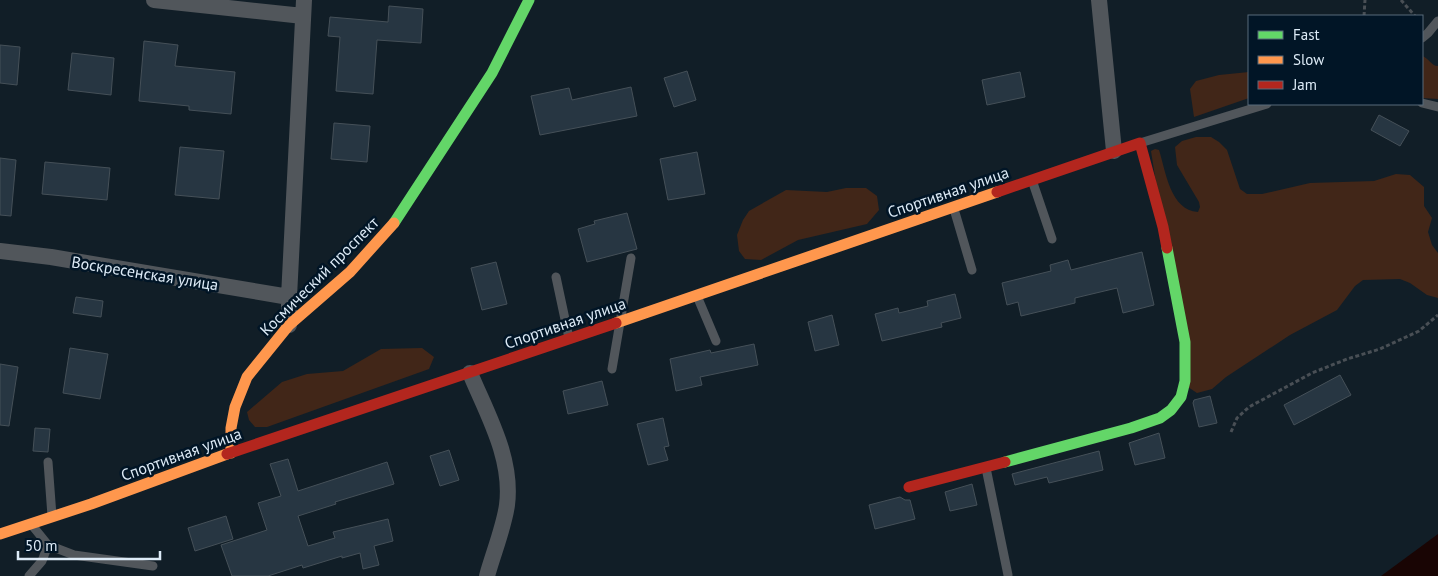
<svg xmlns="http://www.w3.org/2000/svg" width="1438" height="576" font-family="'PT Sans',sans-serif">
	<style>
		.green { fill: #412618 }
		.water { fill: #190504 }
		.building { fill: #273642; stroke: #455058 }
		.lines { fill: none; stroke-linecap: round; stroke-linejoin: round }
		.path { stroke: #494f55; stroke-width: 3; stroke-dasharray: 4 2.5; stroke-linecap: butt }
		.lane { stroke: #51565b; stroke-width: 9 }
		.street { stroke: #51565b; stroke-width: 16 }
		.fast { stroke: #63d668; stroke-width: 11 }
		.slow { stroke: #ff974d; stroke-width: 11 }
		.jam { stroke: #b3261e; stroke-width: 11 }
		.labels { text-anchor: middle; stroke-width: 5; stroke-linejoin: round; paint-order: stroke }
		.street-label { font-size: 16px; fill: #ddebf7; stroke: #011526 }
	</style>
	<rect width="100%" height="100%" fill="#111e27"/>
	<!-- green -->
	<path class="green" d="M1422,56C1429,58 1431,66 1438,66V99L1422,98Z
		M1249,72V98L1194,117L1190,89L1196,81L1219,75Z
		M1196,137H1211L1219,142L1227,150L1240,189L1247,194H1262L1310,183L1374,181L1396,174L1410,175L1424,187V206L1432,218L1428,232L1432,245L1438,253V298L1427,295L1410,283L1400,279L1363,280L1355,286L1337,310L1290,335L1226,377L1212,389L1197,393L1188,387L1151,151L1155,149L1159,150C1166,172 1170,210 1198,212L1200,207L1199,202L1177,165L1175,147L1182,141Z
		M846,188H866L877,196L879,210L867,224L798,240L761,260L745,259L739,251L737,235L743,220L749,211L786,190L827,192Z
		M422,348L434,357L429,369L267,427H255L249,420L247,412L282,382L307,374L343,371L381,349Z"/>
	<!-- water -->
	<path class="water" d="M1438,534V576H1381Z"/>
	<!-- building -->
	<path class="building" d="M389,6L423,9L421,43L377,40L373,94L336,91L340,37L328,36L330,17L388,22Z
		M144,41L178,45L175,66L235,72L231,114L189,110V106L139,101Z
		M0,45L20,47L17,85L0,83Z
		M72,53L114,58L111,95L68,90Z
		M687,71L696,100L674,107L664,78Z
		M1020,72L1025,97L987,105L982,80Z
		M631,87L637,116L540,135L531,96L569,88L572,100Z
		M1379,115L1409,131L1400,146L1371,130Z
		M334,123L370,126L367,162L331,159Z
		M180,147L224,151L219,199L175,195Z
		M697,152L705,194L668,200L660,159Z
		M0,158L16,160L11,216L0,215Z
		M45,162L110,168L107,200L42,194Z
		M627,213L637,249L587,262L578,229L595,224L594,221Z
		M1142,252L1154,305L1123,313L1117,288L1075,298V303L1021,316L1018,302L1007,305L1002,283L1051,271L1050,265L1068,260L1071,270Z
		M496,262L507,304L482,310L471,268Z
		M955,294L961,318L941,323L942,327L882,341L875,314L898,308L899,313L928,306L927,301Z
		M76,297L103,301L101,317L73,313Z
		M832,315L839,345L815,351L808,322Z
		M754,344L758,365L700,377L702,385L676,391L670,359L710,350L711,353Z
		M70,348L108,354L100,399L63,393Z
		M0,364L18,367L9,426L0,425Z
		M1340,375L1351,395L1294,425L1284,405Z
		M602,381L608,405L568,414L563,391Z
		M1210,396L1217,423L1199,427L1193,403L1194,400Z
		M663,418L669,446L664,447L668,460L648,465L637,424Z
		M35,428L50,429L48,452L33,451Z
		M1159,433L1165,458L1135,465L1129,443Z
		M449,450L459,480L440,486L430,456Z
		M1099,451L1103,470L1049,483L1047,477L1015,485L1012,474Z
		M288,459L298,491L387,462L394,484L335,502L336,504L298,516L308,546L335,538L333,532L388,519L393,541L374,546L379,565L363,569L360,553L342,558V556L303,568L302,565L268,576H232L221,545L267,530L258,503L281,496L270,464Z
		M972,484L977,505L950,511L945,492Z
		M900,497L905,500H910L915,519L875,529L869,505Z
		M226,516L233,539L195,551L188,528Z"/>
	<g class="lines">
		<!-- path -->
		<path class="path" d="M1401,0L1415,16
			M1364,16L1365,0
			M1231,432L1237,418L1249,407L1312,373L1347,359L1380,349L1419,331L1438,315"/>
		<!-- lane -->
		<path class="lane" d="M1422,38L1428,33L1438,21
			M1422,103L1438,107
			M1140,143L1267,104
			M1032,180L1052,239
			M954,209L972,270
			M556,277L569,338
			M697,296L716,341
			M612,369L631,258
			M48,462L52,516
			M986,468L1008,575
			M31,524L48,545L74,555L153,566
			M29,576L42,561L48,545"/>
		<!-- street -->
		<path class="street" d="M154,0L303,16
			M1099,0L1114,151
			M0,251L51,257L289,297
			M289,325V297L304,0
			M470,373C487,414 513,458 507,505C504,527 493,554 487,576"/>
		<!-- fast -->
		<path class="fast" d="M394,223L492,73L529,0
			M1005,462L1131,428L1160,418L1171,410L1181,397L1185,381V342L1167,248"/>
		<!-- slow -->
		<path class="slow" d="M616,323L997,192
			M231,453V428L235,407L247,377L289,325L350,272L394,223
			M0,534L91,504L227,454"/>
		<!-- jam -->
		<path class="jam" d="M997,192L1140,143L1163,227L1167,248
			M227,454L616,323
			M909,487L1005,462"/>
	</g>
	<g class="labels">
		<!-- street labels -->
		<g class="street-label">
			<text transform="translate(948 192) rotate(-19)" y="6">Спортивная улица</text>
			<text transform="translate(145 273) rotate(9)" y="6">Воскресенская улица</text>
			<text transform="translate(319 276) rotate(-45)" y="6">Космический проспект</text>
			<text transform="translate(565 323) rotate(-19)" y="6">Спортивная улица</text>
			<text transform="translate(181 454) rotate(-20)" y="6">Спортивная улица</text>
		</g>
	</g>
	<!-- legend -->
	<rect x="1248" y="15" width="175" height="90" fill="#011526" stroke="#596b7a"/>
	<rect x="1258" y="31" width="25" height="8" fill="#63d668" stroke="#596b7a"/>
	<text x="1293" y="40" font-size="15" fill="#ddebf7">Fast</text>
	<rect x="1258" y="56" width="25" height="8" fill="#ff974d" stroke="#596b7a"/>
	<text x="1293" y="65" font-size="15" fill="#ddebf7">Slow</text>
	<rect x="1258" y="81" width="25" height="8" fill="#b3261e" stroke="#596b7a"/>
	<text x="1293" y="90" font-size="15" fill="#ddebf7">Jam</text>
	<!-- scale -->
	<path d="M18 551v8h142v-8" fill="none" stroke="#ddebf7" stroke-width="2.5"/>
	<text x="25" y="551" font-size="15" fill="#ddebf7" stroke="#011526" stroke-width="4" paint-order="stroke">50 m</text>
</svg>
